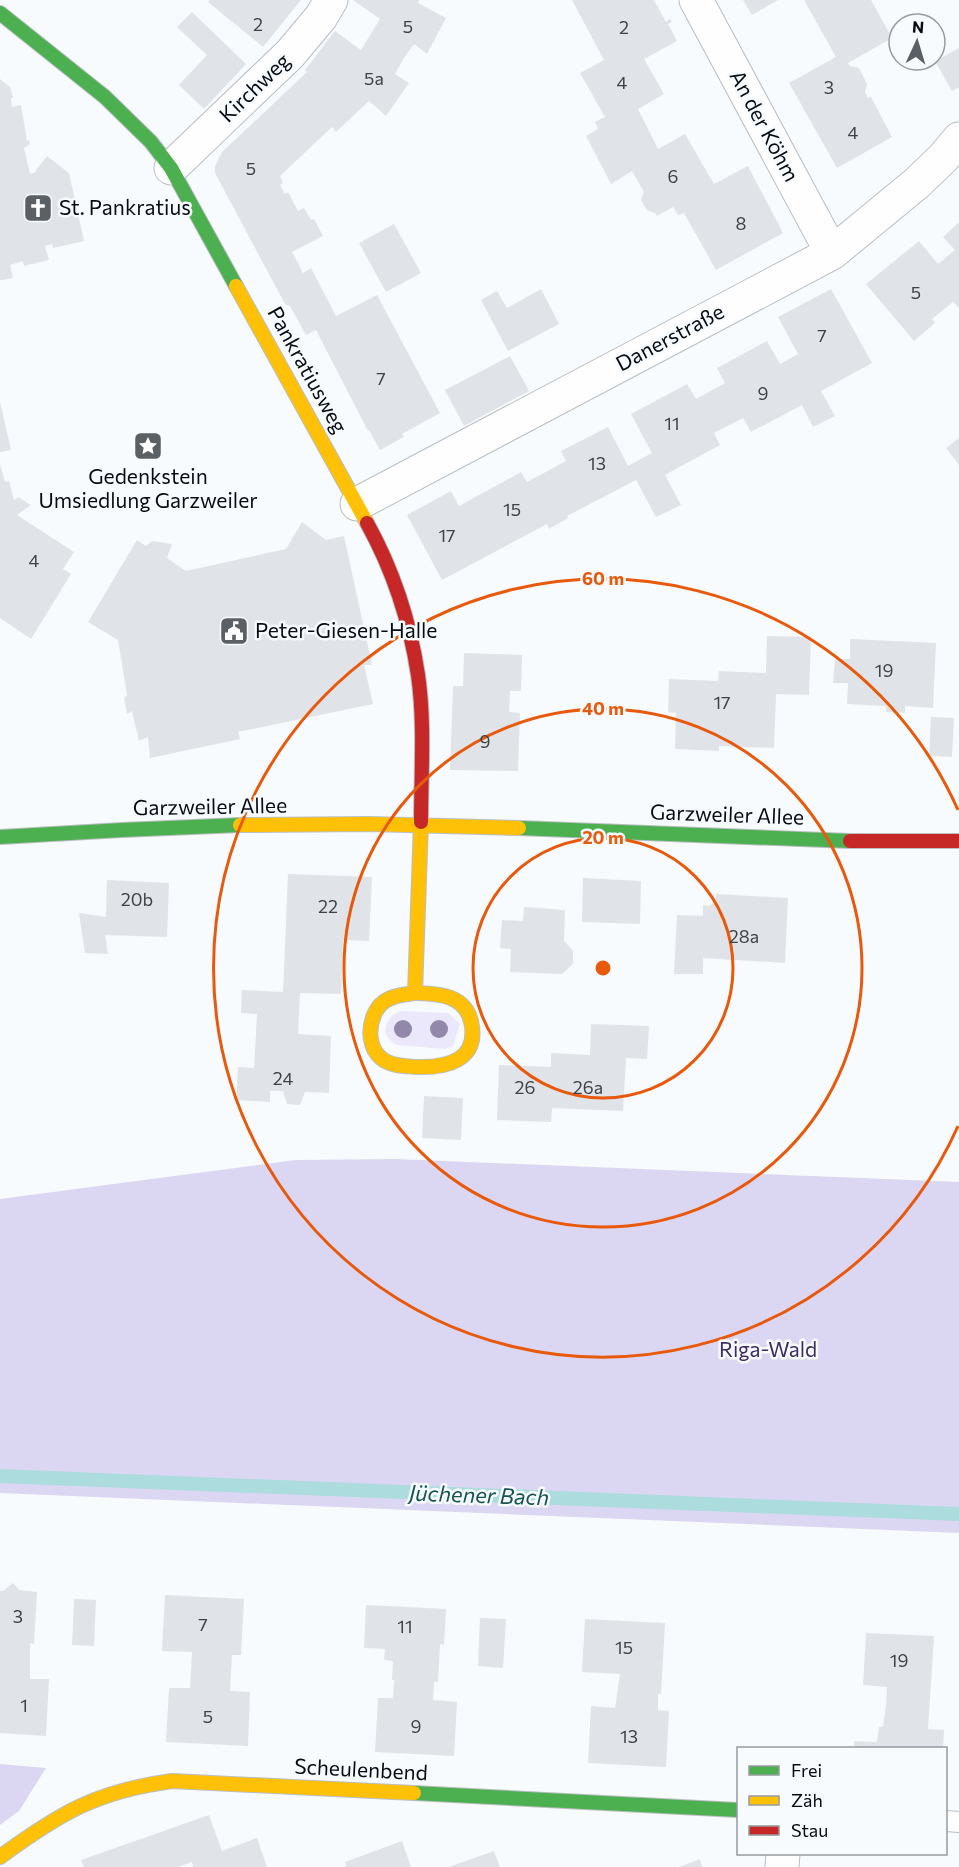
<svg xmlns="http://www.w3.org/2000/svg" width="959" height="1867" font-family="Commissioner,sans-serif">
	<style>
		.green { fill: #ebe8fc }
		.forest { fill: #dbd6f2 }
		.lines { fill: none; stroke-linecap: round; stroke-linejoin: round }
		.stream { stroke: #acdcdd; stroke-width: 14 }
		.building { fill: #e0e3e8 }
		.lane-casing { stroke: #b9bec2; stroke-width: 22 }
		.street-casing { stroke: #b9bec2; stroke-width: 35 }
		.fast-casing { stroke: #b9bec2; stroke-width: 16 }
		.slow-casing { stroke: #b9bec2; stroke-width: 16 }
		.jam-casing { stroke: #b9bec2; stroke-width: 16 }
		.lane { stroke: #fefeff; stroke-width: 20 }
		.street { stroke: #fefeff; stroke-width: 33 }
		.fast { stroke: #4caf50; stroke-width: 14 }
		.slow { stroke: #ffc107; stroke-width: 14 }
		.jam { stroke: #c62828; stroke-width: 14 }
		.tree { fill: #9289aa }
		.ring { fill: none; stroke: #e8590c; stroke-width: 3 }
		.labels { text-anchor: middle; stroke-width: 5; stroke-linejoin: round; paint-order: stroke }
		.number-label { font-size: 18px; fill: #3e4348 }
		.street-label { font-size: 21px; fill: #070c12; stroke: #f7fbfe }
		.poi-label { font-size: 21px; fill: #070c12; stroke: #f7fbfe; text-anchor: start }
		.park-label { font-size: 21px; fill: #3e2c66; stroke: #f7fbfe }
		.water-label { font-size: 22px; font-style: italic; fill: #175353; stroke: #f7fbfe }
		.centre { fill: #e8590c; stroke: #f7fbfe; stroke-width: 3 }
		.ring-label { font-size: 18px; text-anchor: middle; font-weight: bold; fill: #e8590c; stroke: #f7fbfe; stroke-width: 5; stroke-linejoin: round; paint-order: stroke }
	</style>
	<rect width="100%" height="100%" fill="#f8fbfd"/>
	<!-- green -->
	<path class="green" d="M400,1011L448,1013L460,1024L453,1046L445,1049L397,1045C379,1036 384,1018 400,1011Z"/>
	<!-- forest -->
	<path class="forest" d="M395,1159L959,1182V1533L0,1493V1199L296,1160Z
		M0,1764L46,1768L19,1811L0,1825Z"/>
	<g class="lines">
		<!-- stream -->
		<path class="stream" d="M0,1476L959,1514"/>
	</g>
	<!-- building -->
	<path class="building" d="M210,0H301L263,47L208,2Z
		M353,0H419L418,3L446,18L427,54L414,44L404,58L395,74L409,83L386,116L369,101L336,132L332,127L280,176L283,183L280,185L285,194L288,192L298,211L304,208L311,220L314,219L323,236L292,252L303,273L311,268L336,316L377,295L440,413L402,434L404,437L380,450L369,430L368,431L316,330L306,335L290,306L285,304L215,173V166L222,152L307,72L305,70L335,31L361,50L380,19Z
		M572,0H654L666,22L670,19L672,22L668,24L677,41L644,59L664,94L638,109L658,149L685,134L714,184L748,166L783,233L716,270L684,213L678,215L673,207L657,216L655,213L647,210L641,200L644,192L632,171L611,184L586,136L598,129L595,122L605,117L580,73L604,60Z
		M743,0H778L752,15Z
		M804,0H871L892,38L848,63L850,66L859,68L867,84L865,92L868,98L871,97L892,137L837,168L789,83L836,57Z
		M192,12L246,64L204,109L179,85L207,55L177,27Z
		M959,48V87L952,91L935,61Z
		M0,79L10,87L13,98H11L12,107L21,105L27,141L29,140L30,144L24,148L30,174L36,172V170L47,156L69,173L84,241L53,248L52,244L45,246L49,260L24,266L23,261L10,265L13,278L3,280H0Z
		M959,222V308L953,302L932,319L935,323L914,341L866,284L919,241L938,264L955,250L943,237Z
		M394,224L421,273L386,292L359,243Z
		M541,289L559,324L508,351L481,300L497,291L507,308Z
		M831,289L872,363L821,391L835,416L813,427L802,405L751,432L743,418L714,433L720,445L665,475L681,505L656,517L636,480L567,516L568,518L549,529L547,524L442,580L407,515L451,491L459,506L521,472L527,482L566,461L561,451L608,427L628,466L652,453L631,414L687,384L696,399L725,383L717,368L767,341L780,364L798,354L778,317Z
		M510,356L529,391L464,426L445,390Z
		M0,402L11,450L0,452Z
		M959,438V465L946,448Z
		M0,464L5,482L9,481L14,500L18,497L31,505L17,515L74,552L63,569L71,574L31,639L0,618Z
		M302,522L326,540L344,536L372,665H364L373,704L238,732L240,739L150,758L148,737L139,741L132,711L127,714L124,698L127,695L118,640L88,622L137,540L146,546L152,541L172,544L167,558L186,571L286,549Z
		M767,636L811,637L809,695L776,694L774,748L719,746V751L675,749L676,713L668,712L669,679L718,681L719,671L766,673Z
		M850,639L936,643L933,708L905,706V713L886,712V706L847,704L848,683H833L835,659H850Z
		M464,653L522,655L521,691H510L509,712L520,713L518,771L450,770L453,686H463Z
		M931,717L954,718L952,757L929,756Z
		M288,874L372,877L369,941L343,940L341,994L300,993L298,1034L331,1036L329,1093L305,1092L300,1105L287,1104L283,1091H270V1102L236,1100L238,1067L254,1068L257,1014L241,1013L242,990L283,992Z
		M583,878L641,881L640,924L582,922Z
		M107,880L169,883L167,937L105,935L108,954L85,953L79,913L106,917Z
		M716,894L788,898L785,963L703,958V974H674L677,915L703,916V905L709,906L716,901Z
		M524,907L565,910L564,941L573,951V964L562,974L510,972L511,949L500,948L502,920L523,921Z
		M591,1024L649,1026L647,1059L626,1058L623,1111L552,1108L551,1122L497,1120L499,1065L551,1067V1053L590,1055Z
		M424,1096L463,1098L461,1140L422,1138Z
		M13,1583L19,1590L37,1592L34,1644L30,1643V1679H49L46,1736L0,1733V1591H3Z
		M165,1595L244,1599L241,1655H232L230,1691L250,1692L248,1746L166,1742L169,1688H190L192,1652L162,1651Z
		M74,1599L96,1600L94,1646L72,1645Z
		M366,1605L446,1609L444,1645L440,1644L438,1682H434L433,1700L457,1702L454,1756L375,1752L378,1698H393L394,1680H392L393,1661L384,1660L385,1649L364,1648Z
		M480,1618L506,1619L503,1668L478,1666Z
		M585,1619L665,1623L661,1694H658V1710L669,1711L666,1767L588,1763L591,1706L615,1708L620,1674L582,1672Z
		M866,1633L934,1636L928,1729L944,1730L943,1748H854V1741L877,1742L879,1727H883L886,1705L887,1687L863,1685Z
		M209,1815L222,1851L257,1838L267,1867H193L192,1862L178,1867H84L81,1860Z
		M402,1841L411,1867H346L345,1862Z
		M494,1851L500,1867H449Z
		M700,1859L702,1867H679Z"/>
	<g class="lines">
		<!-- lane casing -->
		<g class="lane-casing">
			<path id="lane" d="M946,1821L959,1822"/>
		</g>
		<!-- street casing -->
		<g class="street-casing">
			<path id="street" d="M696,0L832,253
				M171,168L290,54L321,17L331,0
				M357,504L832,253L917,183L943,158L959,139
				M782,1867L783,1854"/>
		</g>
		<!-- fast casing -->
		<g class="fast-casing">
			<path id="fast" d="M0,13L105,97L151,142L171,168L236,286
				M519,828L850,841
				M0,837L122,830L240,825
				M414,1793L738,1810"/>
		</g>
		<!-- slow casing -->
		<g class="slow-casing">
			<path id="slow" d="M236,286L367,523
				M240,825L369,824L519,828
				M415,993C438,994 464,994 471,1021C480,1061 446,1068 416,1067C405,1066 390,1066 381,1058C369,1048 368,1029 374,1015C381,997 398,995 415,993L421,822
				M0,1857C60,1813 97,1791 172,1781L414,1793"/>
		</g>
		<!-- jam casing -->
		<g class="jam-casing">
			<path id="jam" d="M367,523C393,570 410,622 418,675C425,723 421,774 421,822
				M850,841H959"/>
		</g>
		<!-- lane -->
		<use href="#lane" class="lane"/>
		<!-- street -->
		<use href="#street" class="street"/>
		<!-- fast -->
		<use href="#fast" class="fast"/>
		<!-- slow -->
		<use href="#slow" class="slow"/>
		<!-- jam -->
		<use href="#jam" class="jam"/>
	</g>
	<!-- trees -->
	<g class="tree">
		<circle cx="403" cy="1029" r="9"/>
		<circle cx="439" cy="1029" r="9"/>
	</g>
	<!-- distance rings -->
	<g class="ring">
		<circle cx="603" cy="968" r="130"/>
		<circle cx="603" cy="968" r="259"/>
		<path d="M958 1126A389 389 0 1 1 958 810"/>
	</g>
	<!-- icons -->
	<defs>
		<g id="church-square" transform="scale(1.5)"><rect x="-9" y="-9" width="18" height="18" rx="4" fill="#5b6064" stroke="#f7fbfe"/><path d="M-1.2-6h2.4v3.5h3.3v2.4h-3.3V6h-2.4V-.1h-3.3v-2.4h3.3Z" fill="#fff"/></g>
		<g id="sight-square" transform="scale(1.5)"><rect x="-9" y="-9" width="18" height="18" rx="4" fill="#5b6064" stroke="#f7fbfe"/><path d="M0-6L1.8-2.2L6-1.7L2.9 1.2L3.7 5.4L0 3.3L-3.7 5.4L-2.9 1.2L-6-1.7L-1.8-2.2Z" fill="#fff"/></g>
		<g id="civic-square" transform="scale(1.5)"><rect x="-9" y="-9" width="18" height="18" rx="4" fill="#5b6064" stroke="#f7fbfe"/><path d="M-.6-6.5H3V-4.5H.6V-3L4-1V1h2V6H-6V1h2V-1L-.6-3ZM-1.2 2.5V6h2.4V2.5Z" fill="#fff"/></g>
	</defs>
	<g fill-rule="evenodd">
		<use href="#church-square" x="38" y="208"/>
		<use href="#sight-square" x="148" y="446"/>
		<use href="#civic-square" x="234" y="631"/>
	</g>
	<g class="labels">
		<!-- number labels -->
		<g class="number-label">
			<text x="258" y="31">2</text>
			<text x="408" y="33">5</text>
			<text x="624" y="34">2</text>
			<text x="374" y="85">5a</text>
			<text x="622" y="89">4</text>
			<text x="829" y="94">3</text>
			<text x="853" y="139">4</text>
			<text x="251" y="175">5</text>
			<text x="673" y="183">6</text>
			<text x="741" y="230">8</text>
			<text x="916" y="299">5</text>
			<text x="822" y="342">7</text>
			<text x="381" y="385">7</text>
			<text x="763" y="400">9</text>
			<text x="672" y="430">11</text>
			<text x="597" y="470">13</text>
			<text x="512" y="516">15</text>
			<text x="447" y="542">17</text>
			<text x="34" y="567">4</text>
			<text x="884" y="677">19</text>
			<text x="722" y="709">17</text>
			<text x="485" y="748">9</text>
			<text x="137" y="906">20b</text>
			<text x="328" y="913">22</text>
			<text x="744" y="943">28a</text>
			<text x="283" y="1085">24</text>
			<text x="525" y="1094">26</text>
			<text x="588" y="1094">26a</text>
			<text x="18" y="1623">3</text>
			<text x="203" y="1631">7</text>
			<text x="405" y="1633">11</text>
			<text x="624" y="1654">15</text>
			<text x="899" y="1667">19</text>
			<text x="24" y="1712">1</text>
			<text x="208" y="1723">5</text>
			<text x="416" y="1733">9</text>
			<text x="629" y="1743">13</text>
		</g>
		<!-- street labels -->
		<g class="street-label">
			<text transform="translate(255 88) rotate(-44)" y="7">Kirchweg</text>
			<text transform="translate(764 126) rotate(62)" y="7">An der Köhm</text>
			<text transform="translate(670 338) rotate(-28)" y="7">Danerstraße</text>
			<text transform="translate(307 370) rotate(61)" y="7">Pankratiusweg</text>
			<text transform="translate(210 807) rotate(-1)" y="7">Garzweiler Allee</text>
			<text transform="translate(727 815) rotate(2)" y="7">Garzweiler Allee</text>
			<text transform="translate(361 1770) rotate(3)" y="7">Scheulenbend</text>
		</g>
		<!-- poi labels -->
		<g class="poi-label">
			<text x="59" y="215">St. Pankratius</text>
			<text x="148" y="484" text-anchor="middle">Gedenkstein<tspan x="148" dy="24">Umsiedlung Garzweiler</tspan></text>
			<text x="255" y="638">Peter-Giesen-Halle</text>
		</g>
		<!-- park labels -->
		<g class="park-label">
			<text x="768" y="1357">Riga-Wald</text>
		</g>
		<!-- water labels -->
		<g class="water-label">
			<text transform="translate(479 1495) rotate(2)" y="8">Jüchener Bach</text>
		</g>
	</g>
	<circle cx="603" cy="968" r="9" class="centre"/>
	<g class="ring-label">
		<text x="603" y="585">60 m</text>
		<text x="603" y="715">40 m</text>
		<text x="603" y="844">20 m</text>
	</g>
	<!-- legend -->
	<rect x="737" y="1747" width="210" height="108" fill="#f7fbfe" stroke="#979ba0" stroke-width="1.5"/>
	<rect x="749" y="1766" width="30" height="9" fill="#4caf50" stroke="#979ba0" stroke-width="1.5"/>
	<text x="791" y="1777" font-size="18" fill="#070c12">Frei</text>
	<rect x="749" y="1796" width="30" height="9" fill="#ffc107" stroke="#979ba0" stroke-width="1.5"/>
	<text x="791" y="1807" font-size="18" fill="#070c12">Zäh</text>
	<rect x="749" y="1826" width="30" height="9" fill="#c62828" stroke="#979ba0" stroke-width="1.5"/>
	<text x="791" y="1837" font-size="18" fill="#070c12">Stau</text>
	<!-- north arrow -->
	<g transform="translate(917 42) rotate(4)"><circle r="28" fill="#f7fbfe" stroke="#979ba0" stroke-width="1.5"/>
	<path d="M0-4.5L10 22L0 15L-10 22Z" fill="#5b6064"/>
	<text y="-9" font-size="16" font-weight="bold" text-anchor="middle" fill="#070c12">N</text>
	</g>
</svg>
